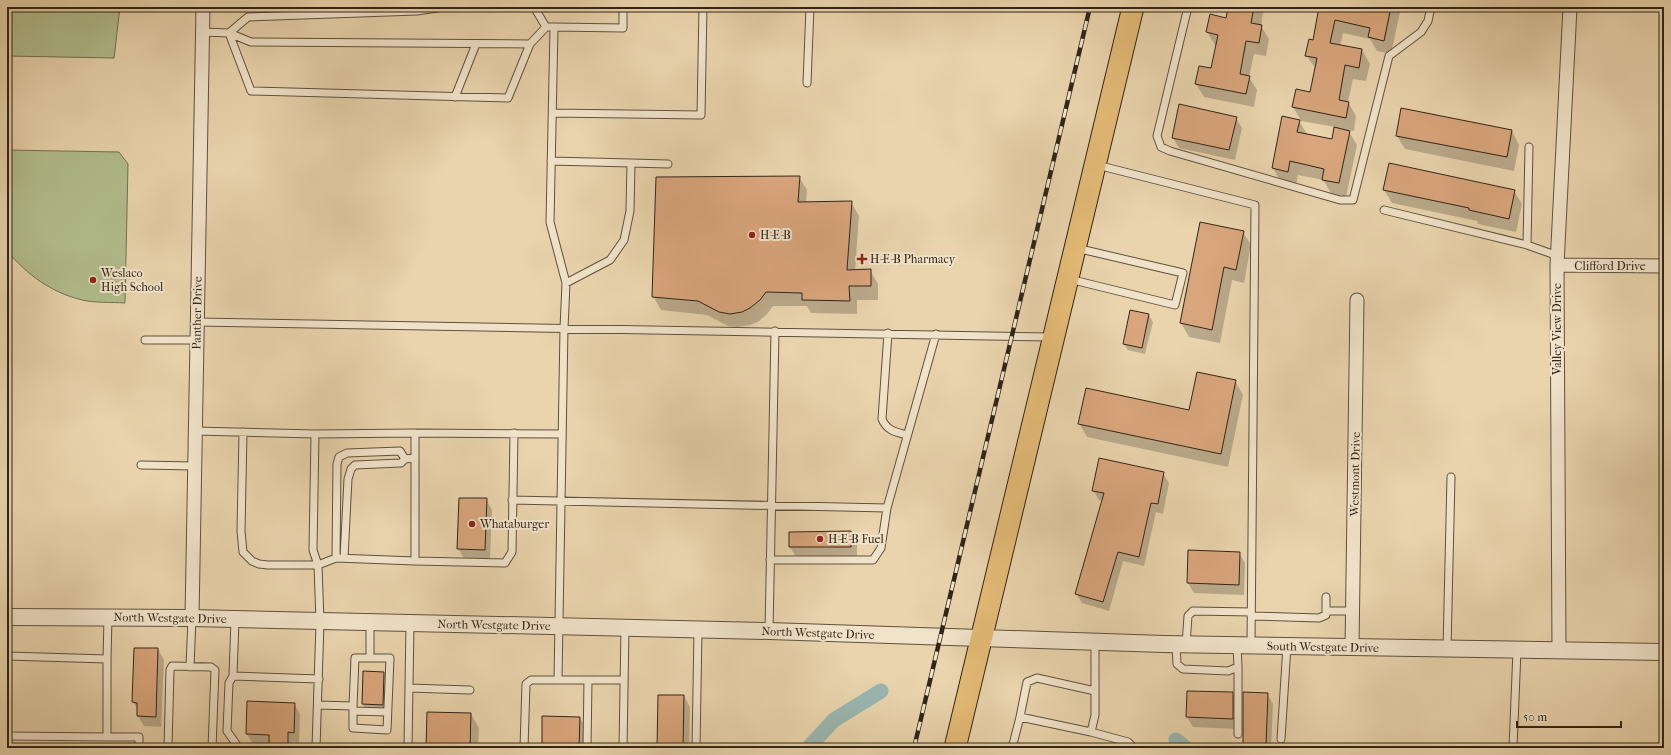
<svg xmlns="http://www.w3.org/2000/svg" width="1671" height="755" font-family="'IM FELL French Canon',serif">
	<style>
		.green { fill: #b2bd8d; stroke: #727053 }
		.shadow { fill: #0003 }
		.lines { fill: none; stroke-linecap: round; stroke-linejoin: round }
		.canal { stroke: #99b7b1; stroke-width: 15 }
		.building { fill: #d9a57c; stroke: #312419 }
		.service-casing { stroke: #5f503e; stroke-width: 9 }
		.minor-casing { stroke: #5f503e; stroke-width: 15 }
		.tertiary-casing { stroke: #5f503e; stroke-width: 18 }
		.primary-casing { stroke: #312419; stroke-width: 23 }
		.service { stroke: #f1e3ca; stroke-width: 7 }
		.minor { stroke: #f1e3ca; stroke-width: 13 }
		.tertiary { stroke: #f1e3ca; stroke-width: 16 }
		.primary { stroke: #e4ba76; stroke-width: 21 }
		.rail-casing { stroke: #312419; stroke-width: 4.5 }
		.rail { stroke: #f1e3ca; stroke-width: 3; stroke-dasharray: 9; stroke-linecap: butt }
		.poi-dot { fill: #8f2418; stroke: #f1e3ca; stroke-width: 1.5 }
		.labels { text-anchor: middle; stroke-width: 4; stroke-linejoin: round; paint-order: stroke }
		.poi-label { font-size: 12px; fill: #312419; stroke: #f1e3ca; text-anchor: start }
		.street-label { font-size: 12px; fill: #312419; stroke: #f1e3ca }
	</style>
	<rect width="100%" height="100%" fill="#e9d4ad"/>
	<filter id="stains"><feTurbulence type="fractalNoise" baseFrequency=".005" numOctaves="4"/><feColorMatrix values="0 0 0 0 .2 0 0 0 0 .09 0 0 0 0 .02 0 0 0 .5 -.17"/></filter>
	<radialGradient id="worn" r=".72"><stop offset=".6" stop-color="#630" stop-opacity="0"/><stop offset="1" stop-color="#630" stop-opacity=".3"/></radialGradient>
	<!-- green -->
	<path class="green" d="M7,7H120L114,58L7,56Z
		M7,150L119,152L128,164L125,303C111,302 95,303 82,300C50,292 28,275 7,251Z"/>
	<!-- shadow -->
	<path class="shadow" d="M1229,7H1264L1261,26L1269,39L1266,56L1254,54L1249,77L1257,90L1254,107L1204,97L1196,84L1212,70L1217,46L1215,45L1207,32L1227,19Z
		M1321,7H1401L1391,54L1377,51L1370,39L1343,33L1340,46L1362,50L1370,64L1366,81L1353,79L1348,102L1356,116L1354,131L1348,130L1357,145L1346,197L1331,193L1323,180L1298,175L1296,185L1281,182L1273,168L1299,121L1307,134L1333,140L1335,127L1301,121L1293,107L1311,93L1316,69L1306,55L1314,41Z
		M1236,118L1242,128L1235,160L1179,148L1173,138Z
		M1512,131L1519,145L1514,171L1405,149L1397,136Z
		M799,177L807,190L806,203L851,202L859,216L855,271L870,270L878,284V300H857V314L811,313L807,306H773L767,314L758,322L750,325L738,327L728,326L707,315L661,310L653,296Z
		M1384,190L1514,191L1522,204L1516,232L1478,224L1477,221L1392,203Z
		M1243,232L1251,245L1244,283L1232,280L1220,343L1189,337L1181,323Z
		M1149,315L1153,322L1145,354L1128,350L1124,344Z
		M1235,381L1243,395L1228,467L1087,437L1079,423L1190,411Z
		M1163,473L1169,483L1163,514L1156,512L1144,566L1123,561L1109,611L1082,603L1076,593L1103,501L1099,500L1093,490Z
		M486,499L492,510L490,559H464L458,548Z
		M851,532L857,542V557H796L790,547V533Z
		M1239,553L1245,563L1244,595L1194,593L1188,583Z
		M158,649L164,660L161,727L144,726L138,716V710L133,702Z
		M364,672L384,673L388,680L386,712L366,711L363,704Z
		M1232,693L1238,703V729L1193,727L1187,717Z
		M1267,694L1273,704L1271,748H1246L1244,745Z
		M684,696L690,707L689,748H658Z
		M294,704L300,714L299,743L293,742V748H270V745L253,744L247,734Z
		M471,714L479,728L478,748H427Z
		M580,718L588,731L587,748H543Z
		M1038,743L1061,748H1037Z"/>
	<g class="lines">
		<!-- canal -->
		<path class="canal" d="M1176,740L1186,748
			M808,748L834,720L881,691"/>
	</g>
	<!-- building -->
	<path class="building" d="M1228,7H1254L1251,23L1262,25L1259,43L1246,41L1240,74L1250,76L1246,94L1195,84L1199,66L1211,68L1218,35L1206,32L1210,14L1226,18Z
		M1319,7H1391L1384,41L1368,37L1370,28L1335,20L1330,43L1362,49L1359,68L1345,65L1339,100L1349,102L1346,118L1292,107L1296,89L1310,92L1317,58L1305,56L1309,39L1313,40Z
		M1179,104L1237,117L1229,150L1172,138Z
		M1401,108L1512,130L1507,157L1396,136Z
		M1282,116L1300,120L1297,132L1332,139L1334,127L1350,131L1339,183L1322,180L1324,169L1290,161L1288,172L1272,168Z
		M1389,163L1515,190L1509,219L1469,210V208L1383,190Z
		M800,176L798,202L852,201L847,270L871,269V286H849L850,301L802,300V293L766,292L760,300L750,308L742,312L730,314L719,312L698,301L652,297L656,177Z
		M1200,222L1244,231L1236,270L1224,267L1212,330L1180,323Z
		M1130,310L1149,314L1142,348L1123,344Z
		M1197,372L1236,380L1221,454L1078,424L1086,388L1189,410Z
		M1099,458L1164,472L1158,504L1151,503L1139,557L1118,552L1103,602L1075,594L1104,493L1092,491Z
		M459,498H487L485,550L457,549Z
		M851,531V547H789V532Z
		M1188,550L1240,552L1239,585L1187,583Z
		M134,648H158L156,717L137,716V703L132,702Z
		M363,671L384,672L383,705L362,704Z
		M1187,691L1233,692V719L1186,717Z
		M1243,692L1268,693L1266,746L1243,745Z
		M658,695H684L683,748H657Z
		M247,701L295,703L294,733L288,732V748H269V735L246,734Z
		M427,712L471,713L470,748H426Z
		M542,716L580,717L579,748H542Z"/>
	<g class="lines">
		<!-- service casing -->
		<g class="service-casing">
			<path id="service" d="M534,7L546,27
				M1188,7L1157,136L1161,147L1170,151L1340,200H1353L1389,56L1421,32L1428,21L1431,7
				M554,27L623,28V7
				M202,32L229,33L251,42L530,44L546,27H554L550,222L566,283L564,328L558,680
				M229,33L251,91L508,98L530,44
				M229,33L248,17L417,11L444,7
				M807,83L810,7
				M455,97L476,44
				M553,113L701,115L703,7
				M551,161L631,163L630,211L624,240L610,260L566,283
				M631,163L668,164
				M1097,165L1255,205L1251,646
				M1384,210L1527,245L1558,256
				M1527,245L1529,147
				M1069,279L1175,305L1183,273L1076,248
				M197,322L1051,337
				M888,333L882,419C887,431 896,432 907,435
				M145,340H197
				M195,431L315,434L313,550L318,565L320,622L316,748
				M243,432L241,531L243,552L252,561L259,564L268,565H318L336,558L415,561
				M514,433L512,552L505,563L415,561V433L562,434
				M315,434L415,433
				M141,465L195,466
				M512,500L887,508
				M336,558L337,464L339,457L347,453L400,451L405,459L415,458
				M344,558L348,479L351,469L355,465L401,463L405,459
				M770,560H873L881,548L887,508L936,334
				M1326,611H1353
				M1251,616L1319,618L1326,615V597
				M235,619L233,676L319,679
				M370,623V658
				M769,631L775,331
				M1176,645L1177,664L1183,669L1228,671L1238,667L1237,646
				M1186,645L1188,616L1193,611L1251,612
				M1447,649L1451,477
				M7,656L107,659L108,618
				M107,659V737H139V748
				M190,667L192,618
				M233,676L229,683L227,731L239,748
				M588,680H624
				M409,688L470,690
				M318,705L353,706L355,658H390L387,730L353,728V706
				M353,711L387,712
				M1020,717L1027,682L1037,678L1095,691
				M1091,732L1128,742L1134,748
				M1238,734V667
				M7,736L107,737
				M1281,739L1287,646
				M168,748L170,670L172,666L211,667L215,670L212,748
				M408,748L410,624
				M524,748L526,684L531,680H588L587,748
				M623,748L625,628
				M696,748L698,630
				M1012,748L1020,717L1091,732L1095,715V642
				M1513,748L1517,650"/>
		</g>
		<!-- minor casing -->
		<g class="minor-casing">
			<path id="minor" d="M1557,265L1664,266
				M192,618L203,7
				M1352,647L1357,300
				M1559,651L1557,265L1570,7"/>
		</g>
		<!-- tertiary casing -->
		<g class="tertiary-casing">
			<path id="tertiary" d="M7,617L192,618L769,631L1164,644L1664,652"/>
		</g>
		<!-- primary casing -->
		<g class="primary-casing">
			<path id="primary" d="M955,748L1133,7"/>
		</g>
		<!-- service -->
		<use href="#service" class="service"/>
		<!-- minor -->
		<use href="#minor" class="minor"/>
		<!-- tertiary -->
		<use href="#tertiary" class="tertiary"/>
		<!-- primary -->
		<use href="#primary" class="primary"/>
		<!-- rail casing -->
		<g class="rail-casing">
			<path id="rail" d="M914,748L1090,7"/>
		</g>
		<!-- rail -->
		<use href="#rail" class="rail"/>
	</g>
	<!-- markers -->
	<g class="poi-dot">
		<circle cx="752" cy="235" r="4"/>
		<path d="M860 253h4v4h4v4h-4v4h-4v-4h-4v-4h4z"/>
		<circle cx="93" cy="280" r="4"/>
		<circle cx="472" cy="524" r="4"/>
		<circle cx="820" cy="539" r="4"/>
	</g>
	<g class="labels">
		<!-- poi labels -->
		<g class="poi-label">
			<text x="760" y="239">H-E-B</text>
			<text x="870" y="263">H-E-B Pharmacy</text>
			<text x="101" y="277">Weslaco<tspan x="101" dy="14">High School</tspan></text>
			<text x="480" y="528">Whataburger</text>
			<text x="828" y="543">H-E-B Fuel</text>
		</g>
		<!-- street labels -->
		<g class="street-label">
			<text x="1610" y="270">Clifford Drive</text>
			<text transform="translate(197 313) rotate(-89)" y="4">Panther Drive</text>
			<text transform="translate(1557 329) rotate(-90)" y="4">Valley View Drive</text>
			<text transform="translate(1355 474) rotate(-89)" y="4">Westmont Drive</text>
			<text transform="translate(170 618) rotate(1)" y="4">North Westgate Drive</text>
			<text transform="translate(494 625) rotate(1)" y="4">North Westgate Drive</text>
			<text transform="translate(818 633) rotate(2)" y="4">North Westgate Drive</text>
			<text transform="translate(1323 647) rotate(1)" y="4">South Westgate Drive</text>
		</g>
	</g>
	<!-- margin -->
	<rect width="1671" height="755" fill="none" stroke="#e9d4ad" stroke-width="24"/>
	<rect x="8" y="8" width="1655" height="739" fill="none" stroke="#312419" stroke-width="2"/>
	<rect x="12" y="12" width="1647" height="731" fill="none" stroke="#312419"/>
	<!-- scale -->
	<path d="M1517 721v6h104v-6" fill="none" stroke="#312419" stroke-width="2"/>
	<text x="1523" y="721" font-size="12" fill="#312419" stroke="#f1e3ca" stroke-width="3" paint-order="stroke">50 m</text>
	<rect width="100%" height="100%" filter="url(#stains)"/>
	<rect width="100%" height="100%" fill="url(#worn)"/>
</svg>
